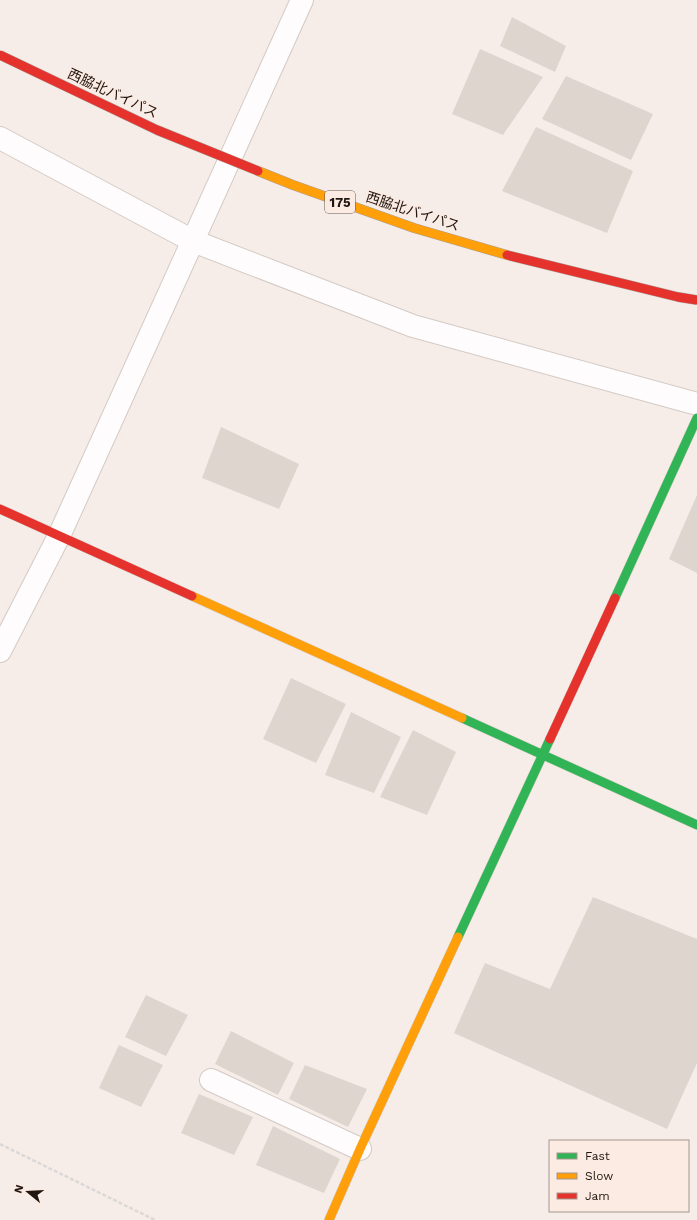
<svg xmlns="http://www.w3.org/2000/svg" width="697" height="1220" font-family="'Work Sans','Noto Sans JP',sans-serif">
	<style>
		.building { fill: #ded5cf }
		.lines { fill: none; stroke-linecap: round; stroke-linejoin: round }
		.street-casing { stroke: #d3cac5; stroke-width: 24 }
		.fast-casing { stroke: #d3cac5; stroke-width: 10 }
		.slow-casing { stroke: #d3cac5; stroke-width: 10 }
		.jam-casing { stroke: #d3cac5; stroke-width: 10 }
		.path { stroke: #dbd8d7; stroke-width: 2.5; stroke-dasharray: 4 2; stroke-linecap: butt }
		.street { stroke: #fefcfc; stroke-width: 22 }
		.fast { stroke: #30b455; stroke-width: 9 }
		.slow { stroke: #ff9f0a; stroke-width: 9 }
		.jam { stroke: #e5322d; stroke-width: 9 }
		.slow-bridge-casing { stroke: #ac9e99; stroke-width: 10; stroke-linecap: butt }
		.jam-bridge-casing { stroke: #ac9e99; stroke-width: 10; stroke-linecap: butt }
		.slow-bridge { stroke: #ff9f0a; stroke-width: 9 }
		.jam-bridge { stroke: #e5322d; stroke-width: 9 }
		.labels { text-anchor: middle; stroke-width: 3; stroke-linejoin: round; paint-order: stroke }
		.shield { fill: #fcebe2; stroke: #625650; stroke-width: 1 }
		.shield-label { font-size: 13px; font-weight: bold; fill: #201611 }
		.street-label { font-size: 14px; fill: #201611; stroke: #fcebe2 }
	</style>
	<rect width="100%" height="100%" fill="#f6ede8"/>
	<!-- building -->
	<path class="building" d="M512,17L566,46L555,72L500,46Z
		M480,49L543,77L503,135L452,114Z
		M566,76L653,114L631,160L542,119Z
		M536,127L633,171L607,233L502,191Z
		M221,427L299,464L279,509L202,478Z
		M697,495V573L669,559Z
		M291,678L346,704L316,763L263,739Z
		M351,712L401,737L374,793L325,775Z
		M413,730L456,752L427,815L380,797Z
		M593,897L697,939V1063L667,1129L454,1033L485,963L550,989Z
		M146,995L188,1015L166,1056L125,1037Z
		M231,1031L294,1063L278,1095L215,1064Z
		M119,1045L163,1065L141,1107L99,1088Z
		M305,1065L367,1089L348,1127L289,1099Z
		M199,1094L253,1117L234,1155L181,1133Z
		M273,1126L340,1159L324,1193L256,1165Z"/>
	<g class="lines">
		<!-- street casing -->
		<g class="street-casing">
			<path id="street" d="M0,138L193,241L413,326L697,404
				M0,651L59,536L302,0
				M211,1080L360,1149"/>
		</g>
		<!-- fast casing -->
		<g class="fast-casing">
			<path id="fast" d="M615,598L697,418
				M462,718L697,825
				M458,937L550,739"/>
		</g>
		<!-- slow casing -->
		<g class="slow-casing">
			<path id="slow" d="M192,596L462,718
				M329,1220L360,1149L458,937"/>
		</g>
		<!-- jam casing -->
		<g class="jam-casing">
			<path id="jam" d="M0,509L192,596
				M550,739L615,598"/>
		</g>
		<!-- path -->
		<path class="path" d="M0,1144L155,1220"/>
		<!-- street -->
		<use href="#street" class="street"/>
		<!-- fast -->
		<use href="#fast" class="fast"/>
		<!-- slow -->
		<use href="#slow" class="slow"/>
		<!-- jam -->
		<use href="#jam" class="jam"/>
		<!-- slow-bridge casing -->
		<g class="slow-bridge-casing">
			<path id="slow-bridge" d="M258,171L293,185L414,228L507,255"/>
		</g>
		<!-- jam-bridge casing -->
		<g class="jam-bridge-casing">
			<path id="jam-bridge" d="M0,55L157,130L258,171
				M507,255L678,297L697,300"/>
		</g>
		<!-- slow-bridge -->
		<use href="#slow-bridge" class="slow-bridge"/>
		<!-- jam-bridge -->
		<use href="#jam-bridge" class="jam-bridge"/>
	</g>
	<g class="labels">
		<!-- shield labels -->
		<rect class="shield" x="325" y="191" width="30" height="22" rx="3"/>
		<g class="shield-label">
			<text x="340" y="207">175</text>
		</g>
		<!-- street labels -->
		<g class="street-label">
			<text transform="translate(113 93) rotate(25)" y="5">西脇北バイパス</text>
			<text transform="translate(413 211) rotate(18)" y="5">西脇北バイパス</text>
		</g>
	</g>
	<!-- legend -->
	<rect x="549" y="1140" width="140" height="72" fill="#fcebe2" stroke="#a4968e"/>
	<rect x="557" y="1153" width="20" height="6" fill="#30b455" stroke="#a4968e"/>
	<text x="585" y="1160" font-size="12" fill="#201611">Fast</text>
	<rect x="557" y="1173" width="20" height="6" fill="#ff9f0a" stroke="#a4968e"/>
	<text x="585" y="1180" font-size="12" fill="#201611">Slow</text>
	<rect x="557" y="1193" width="20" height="6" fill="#e5322d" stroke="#a4968e"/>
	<text x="585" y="1200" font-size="12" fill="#201611">Jam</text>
	<!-- north arrow -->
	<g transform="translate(28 1192) rotate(288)" stroke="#fcebe2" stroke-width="3" paint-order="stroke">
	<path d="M0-3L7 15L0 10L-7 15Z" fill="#201611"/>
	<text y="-6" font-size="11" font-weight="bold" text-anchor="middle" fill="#201611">N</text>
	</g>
</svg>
